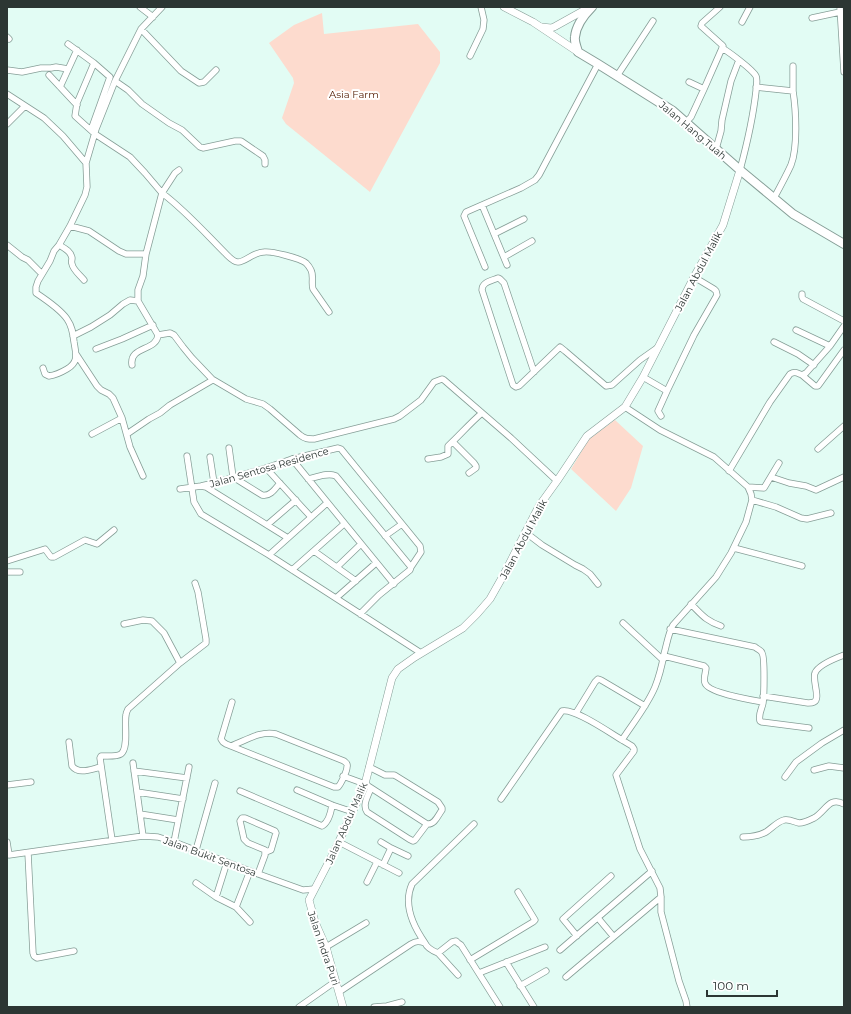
<svg xmlns="http://www.w3.org/2000/svg" width="851" height="1014" font-family="Montserrat,sans-serif">
	<style>
		.green { fill: #fddbce }
		.lines { fill: none; stroke-linecap: round; stroke-linejoin: round }
		.minor-casing { stroke: #869e97; stroke-width: 7 }
		.tertiary-casing { stroke: #869e97; stroke-width: 8 }
		.primary-casing { stroke: #869e97; stroke-width: 10 }
		.minor { stroke: #fff; stroke-width: 5.5 }
		.tertiary { stroke: #fff; stroke-width: 7 }
		.primary { stroke: #fff; stroke-width: 8 }
		.labels { text-anchor: middle; stroke-width: 4; stroke-linejoin: round; paint-order: stroke }
		.park-label { font-size: 10px; fill: #521a00; stroke: #fff }
		.street-label { font-size: 10px; fill: #2c3633; stroke: #fff }
	</style>
	<rect width="100%" height="100%" fill="#e2fcf4"/>
	<!-- green -->
	<path class="green" d="M322,13L324,34L418,24L440,52V63L370,192L286,124L282,118L294,83L293,78L269,43L294,25Z
		M615,420L643,446L631,488L616,511L571,469L589,439Z"/>
	<g class="lines">
		<!-- minor casing -->
		<g class="minor-casing">
			<path id="minor" d="M140,7L153,17
				M840,7L844,72
				M812,18L840,12
				M742,22L750,7
				M141,29L181,71L199,83L204,82L216,70
				M7,37L9,39
				M68,44L94,63L77,103L75,116L95,134L130,157L145,173L162,193L175,173L179,170
				M722,48C729,52 753,70 756,76C758,80 756,86 756,91C753,118 747,144 740,170
				M470,56L483,29L484,20L481,7
				M793,66V91
				M7,70L22,72L41,68H51L56,67L68,69
				M49,75L77,105
				M617,76L653,21
				M115,81L128,90L142,104L169,123L182,130L200,147L203,148L235,141H241L263,156L265,160V164
				M689,82L704,89
				M60,87L77,50
				M756,87L793,91C796,110 798,147 791,165C786,176 780,187 774,198
				M7,94L44,118L63,136L86,163
				M686,122L691,117L704,89L723,46L721,44L702,27L701,26L702,23L720,7
				M7,124L25,106
				M91,130L110,77L94,63
				M716,149L721,131L722,120L731,81L739,60
				M482,205L507,265
				M70,226L89,231L119,251L126,254H146
				M494,234L524,219
				M7,245L22,257L28,260L42,274
				M59,245C64,248 71,251 72,258C72,261 71,261 72,264C73,270 80,275 84,280
				M504,257L532,241
				M485,267L464,216L466,212L521,188L535,180L539,175L598,64
				M802,294V297L803,299L844,321
				M329,312L313,289C311,283 314,276 311,270C310,268 308,265 306,263C300,258 271,251 264,252C254,252 245,262 238,262C234,262 230,258 227,255C206,234 186,211 162,193L146,254L143,276L138,290V301L158,335L170,333L174,335L183,347L192,358L212,379L246,399L263,404L270,409L300,435C305,439 308,439 314,439L394,419L400,416L421,400L434,382L442,379L444,380L511,438L557,481
				M796,330L830,346
				M73,336L91,327L110,315L123,304L130,300L138,301
				M774,342L798,354L814,365
				M96,349L122,339L153,325
				M76,354L97,386L101,390L109,394L113,398L122,418L130,447L143,476
				M132,365C129,346 157,351 158,335
				M43,368L45,374L49,376C56,375 62,372 67,369C79,362 76,354 74,342C73,333 72,326 67,319C61,310 45,299 36,293V287L38,281L50,261L54,251L59,245L70,226L85,195L87,187L86,163L96,129L115,81L141,29L162,7
				M534,372L504,283L500,279L498,278C491,281 482,282 482,290L513,385L516,387L519,386L560,347L565,351L606,386L612,385L640,360L657,348
				M802,375L815,386H818L844,350
				M643,377L667,391L694,335L717,295L716,291L714,289L694,277
				M625,407L660,430L714,457L748,487L751,494L752,500L746,522L731,553L716,577L673,625C668,634 667,644 664,654C662,665 659,677 655,687C647,706 633,723 622,740L632,746L634,749V751L616,775L640,849L660,888L661,897V912L679,981L686,1001L687,1007
				M661,416L658,411L667,391
				M92,434L122,418
				M127,434L149,419L160,413L170,405L211,381L212,379
				M453,442L474,463L476,466V468L469,473
				M229,448L233,477L262,495C270,497 275,489 280,483
				M818,449L844,426
				M187,456L194,502L201,514L269,555L421,653
				M210,457L214,483
				M292,459L394,584
				M428,459L441,457L448,454V446C460,435 470,423 482,413
				M266,468L311,517
				M729,471L770,402L790,374C795,371 797,373 802,375L806,373L830,346L844,326
				M771,477L789,483L806,486L816,490L844,477
				M308,479C317,477 328,472 336,476L411,567L410,570L379,595L360,614
				M201,486L206,487L288,538
				M748,487L764,488L779,463
				M180,489L201,486L214,483L266,468L292,459L338,448L341,449L420,546L421,552L411,567
				M752,500L776,507L801,518L807,519L831,513
				M267,525L296,500
				M525,532L542,545L575,565L583,569L590,574L598,584
				M385,536L402,524
				M734,548L802,566
				M314,551L356,581
				M269,555L327,503
				M7,561L45,549L51,557H54L85,540L97,544L114,530
				M337,567L361,544
				M292,570L344,524
				M7,572H20
				M336,598L376,563
				M691,604C702,615 706,621 721,626
				M623,623L663,660
				M124,624L143,620L152,621L164,633L180,663
				M670,629L755,647C757,649 761,650 762,653C765,657 764,696 763,703C762,709 758,714 760,721L762,722L809,728
				M664,656L704,666L706,668C706,672 703,679 705,683C708,693 752,700 763,702
				M763,696L808,703C810,703 812,703 814,702C821,699 812,680 815,673C818,665 836,658 844,655
				M576,713L595,682L598,679L601,680L645,706
				M69,742L72,766C79,775 91,769 101,767
				M231,746C245,741 261,730 276,734L344,761C346,763 348,763 347,767C347,771 341,784 338,787H334L226,744L223,742L221,739L232,702
				M133,763L143,836
				M814,770L829,766L844,768
				M134,771L187,778
				M343,776L365,784L427,824C435,825 438,815 442,810V808L438,802L396,776L394,775H385L369,767
				M785,777L796,762L822,743L844,730
				M7,785L31,782
				M371,788C368,796 362,805 367,812L409,839L413,841L415,840L427,824
				M297,790L332,805L353,812
				M240,791L322,826C329,822 331,812 332,805
				M137,792L183,799
				M501,799L562,711C575,708 610,733 622,740
				M140,814L178,820
				M743,837C751,837 758,836 766,832C772,828 777,822 784,820C790,819 794,822 799,823C804,823 810,820 814,818C826,811 829,796 844,804
				M112,840L100,758L101,756C107,756 116,757 121,754C129,748 124,724 126,715C126,713 127,711 128,709L180,663L206,643V639L198,592L195,583
				M7,842L9,855
				M174,842L189,767
				M339,842L399,873
				M381,842L391,848
				M196,850L215,783
				M28,853L33,953L34,956L37,958L74,951
				M9,855L143,836L158,837L174,842L250,871L303,890L314,889
				M383,865L391,848L408,856
				M258,874L265,855V850L248,843L244,839L240,821L242,818H245L275,831L276,833L271,850L266,852
				M367,882L377,862
				M196,883L216,897L236,907L250,922
				M216,897L227,862
				M236,907L250,871
				M598,918L613,936
				M577,936L563,919L611,876
				M425,943C413,926 403,904 412,884L474,824
				M326,947L366,923
				M560,950L652,871
				M438,953L458,975
				M470,960L533,922L535,920L518,892
				M506,962L534,1007
				M479,973L545,947
				M566,977L661,897
				M520,986L546,971
				M339,992L411,944C416,941 419,941 425,943C427,948 433,951 438,953L452,942L456,941L458,943L461,945L500,1007
				M299,1007L336,981
				M374,1007L387,1006L402,1002"/>
		</g>
		<!-- tertiary casing -->
		<g class="tertiary-casing">
			<path id="tertiary" d="M504,7L533,22L578,52
				M542,27L551,28L554,27L590,7
				M343,1007L326,947L315,922L309,900L336,848L365,784L392,678L398,669L415,657L463,628L477,614L490,599L503,576L539,506L557,481L587,436L625,407L643,377L694,277L723,225L740,170"/>
		</g>
		<!-- primary casing -->
		<g class="primary-casing">
			<path id="primary" d="M592,7C584,15 576,25 575,37C574,42 577,47 578,52L598,64L673,111L740,170L793,214L844,244"/>
		</g>
		<!-- minor -->
		<use href="#minor" class="minor"/>
		<!-- tertiary -->
		<use href="#tertiary" class="tertiary"/>
		<!-- primary -->
		<use href="#primary" class="primary"/>
	</g>
	<g class="labels">
		<!-- park labels -->
		<g class="park-label">
			<text x="354" y="98">Asia Farm</text>
		</g>
		<!-- street labels -->
		<g class="street-label">
			<text transform="translate(693 130) rotate(40)" y="4">Jalan Hang Tuah</text>
			<text transform="translate(698 271) rotate(-62)" y="4">Jalan Abdul Malik</text>
			<text transform="translate(269 467) rotate(-16)" y="4">Jalan Sentosa Residence</text>
			<text transform="translate(523 539) rotate(-62)" y="4">Jalan Abdul Malik</text>
			<text transform="translate(346 823) rotate(-66)" y="4">Jalan Abdul Malik</text>
			<text transform="translate(210 856) rotate(20)" y="4">Jalan Bukit Sentosa</text>
			<text transform="translate(324 948) rotate(71)" y="4">Jalan Indra Puri</text>
		</g>
	</g>
	<!-- border -->
	<rect width="851" height="1014" fill="none" stroke="#2c3633" stroke-width="16"/>
	<!-- scale -->
	<path d="M707 990v6h70v-6" fill="none" stroke="#2c3633" stroke-width="2"/>
	<text x="713" y="990" font-size="12" fill="#2c3633" stroke="#ffffff" stroke-width="3" paint-order="stroke">100 m</text>
</svg>
